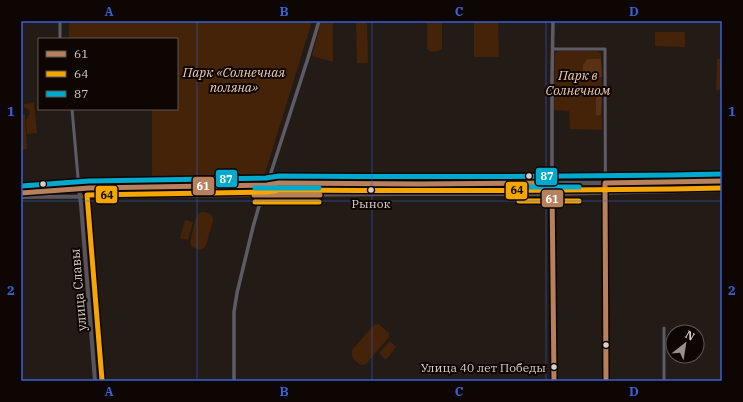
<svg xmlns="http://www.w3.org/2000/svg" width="743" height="402" font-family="'IBM Plex Serif',serif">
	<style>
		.green { fill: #442309 }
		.forest { fill: #593114 }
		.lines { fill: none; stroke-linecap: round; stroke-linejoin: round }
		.minor { stroke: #5e5b67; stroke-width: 3 }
		.tertiary { stroke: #5e5b67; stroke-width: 3.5 }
		.secondary { stroke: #59535c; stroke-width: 4 }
		.bus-1-casing { stroke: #0d0603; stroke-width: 8 }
		.bus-2-casing { stroke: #0d0603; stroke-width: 8 }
		.bus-3-casing { stroke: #0d0603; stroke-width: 8 }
		.bus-1 { stroke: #b6815c; stroke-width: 5 }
		.bus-2 { stroke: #f7a600; stroke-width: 5 }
		.bus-3 { stroke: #00a9ce; stroke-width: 5 }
		.grid { fill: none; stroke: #3961d6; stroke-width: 1; stroke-opacity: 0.55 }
		.bus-dot { fill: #dacfc8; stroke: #0d0603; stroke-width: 1.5 }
		.labels { text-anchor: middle; stroke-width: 4; stroke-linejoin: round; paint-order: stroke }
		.bus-label { font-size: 12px; fill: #dacfc8; stroke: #0d0603 }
		.park-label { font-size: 13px; font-style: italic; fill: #f3ceb7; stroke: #0d0603 }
		.street-label { font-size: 13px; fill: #dacfc8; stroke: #0d0603 }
		.line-badge { stroke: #0d0603; stroke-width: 1.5 }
		.badge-label { font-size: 11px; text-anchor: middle; font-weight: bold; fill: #fff }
		.pale-badge-label { font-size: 11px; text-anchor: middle; font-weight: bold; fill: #111 }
		.neatline { fill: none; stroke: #3961d6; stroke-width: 1.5 }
		.grid-label { font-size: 13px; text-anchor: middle; font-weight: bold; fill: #3961d6 }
	</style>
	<rect width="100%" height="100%" fill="#231b15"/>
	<!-- green -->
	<path class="green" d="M69,21H312L264,177L152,179V109H177V39H69Z
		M321,21H333V62L312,56Z
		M356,21H367L368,63H357Z
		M427,21H442V49C436,53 432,53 427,49Z
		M474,21H498L499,57H474Z
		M655,32H685V47L655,46Z
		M559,51H597L601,54L602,130L570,129L569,111L554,110L555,55L556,52Z
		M717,59H722V90H716Z
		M34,103L37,133L27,134L26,120L28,118L30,113L28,109L24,107V104Z
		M21,115H25L27,149L21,150Z
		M539,185V191H487V186Z
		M716,185L717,187L615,190V187Z
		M485,186V191H419V187Z
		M559,186L600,187L602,189L600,191H557V189Z
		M275,187H392L393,189L391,191L274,192Z
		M260,188L262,192L259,193L93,194L91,192L92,191Z
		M202,212C208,212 213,214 213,220L206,245L204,248L199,250L192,247L190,242L196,217L199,213Z
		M185,220L193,222L188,240L180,238Z
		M378,324L380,325L389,333V337L366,364L361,365C356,362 350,357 352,350L374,325Z
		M390,341L396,347L386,360L379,353Z"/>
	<!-- forest -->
	<path class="forest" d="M587,59H601L602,77H583V65Z
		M602,88L601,115H596V97Z"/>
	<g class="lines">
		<!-- minor -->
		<path class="minor" d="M60,39V21
			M553,49H605L606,381
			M72,109L79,189
			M664,328V381"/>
		<!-- tertiary -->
		<path class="tertiary" d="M552,183V80L553,21
			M267,185L308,58L319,21
			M234,381V312L237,293L253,227L259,206L264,195"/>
		<!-- secondary -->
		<path class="secondary" d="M552,183L554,381
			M79,189L81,204L95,381
			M21,193L89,188L267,185L279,183L418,184L529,183H605L722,181
			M21,197L396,194H552L722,190"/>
		<!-- bus-1 casing -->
		<g class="bus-1-casing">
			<path id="bus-1" d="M21,193L89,188L267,185L279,183L418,184L552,183L554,381
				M254,195H320
				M606,381L605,183L722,181"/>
		</g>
		<!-- bus-2 casing -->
		<g class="bus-2-casing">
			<path id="bus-2" d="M519,201H579
				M255,202H319
				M102,380L87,195L267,192L280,190C427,191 575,191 722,188"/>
		</g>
		<!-- bus-3 casing -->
		<g class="bus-3-casing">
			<path id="bus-3" d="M21,186L89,181L266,178L279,176C427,177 574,177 722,174
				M519,187H579
				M255,188H319"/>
		</g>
		<!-- bus-1 -->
		<use href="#bus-1" class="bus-1"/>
		<!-- bus-2 -->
		<use href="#bus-2" class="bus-2"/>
		<!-- bus-3 -->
		<use href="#bus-3" class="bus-3"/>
	</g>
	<!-- grid -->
	<path class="grid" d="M197,21V381M372,21V381M546,21V381M21,201H722"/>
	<!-- markers -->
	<g class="bus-dot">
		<circle cx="529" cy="176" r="3.5"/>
		<circle cx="43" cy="184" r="3.5"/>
		<circle cx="371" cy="190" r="3.5"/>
		<circle cx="606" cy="345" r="3.5"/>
		<circle cx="554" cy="367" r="3.5"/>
	</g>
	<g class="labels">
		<!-- bus labels -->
		<g class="bus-label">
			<text x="371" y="208">Рынок</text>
			<text x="546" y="372" text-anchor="end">Улица 40 лет Победы</text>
		</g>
		<!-- park labels -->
		<g class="park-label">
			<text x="234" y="77">Парк «Солнечная<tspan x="234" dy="15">поляна»</tspan></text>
			<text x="578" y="80">Парк в<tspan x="578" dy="15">Солнечном</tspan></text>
		</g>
		<!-- street labels -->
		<g class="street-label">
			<text transform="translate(78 290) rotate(-95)" y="5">улица Славы</text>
		</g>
	</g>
	<g class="line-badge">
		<rect x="535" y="167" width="23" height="19" rx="4" fill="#00a9ce"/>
		<rect x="215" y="169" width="23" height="19" rx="4" fill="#00a9ce"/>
		<rect x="192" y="176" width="23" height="20" rx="4" fill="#b6815c"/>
		<rect x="505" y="181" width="23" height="19" rx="4" fill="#f7a600"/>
		<rect x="95" y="185" width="23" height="19" rx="4" fill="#f7a600"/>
		<rect x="541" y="189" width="23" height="19" rx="4" fill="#b6815c"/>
	</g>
	<g class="badge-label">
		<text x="547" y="180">87</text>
		<text x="226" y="183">87</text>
		<text x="203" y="190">61</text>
		<text x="552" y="203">61</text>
	</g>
	<g class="pale-badge-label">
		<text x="517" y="194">64</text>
		<text x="107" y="199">64</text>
	</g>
	<!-- border -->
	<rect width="743" height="402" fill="none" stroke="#0d0603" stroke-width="44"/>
	<!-- legend -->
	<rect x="38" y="38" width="140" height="72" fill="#0d0603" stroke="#5f5652"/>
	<rect x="46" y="51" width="20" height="6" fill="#b6815c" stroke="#5f5652"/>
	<text x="74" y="58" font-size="12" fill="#dacfc8">61</text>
	<rect x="46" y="71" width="20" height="6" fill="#f7a600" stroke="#5f5652"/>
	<text x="74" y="78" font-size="12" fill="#dacfc8">64</text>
	<rect x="46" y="91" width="20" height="6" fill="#00a9ce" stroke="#5f5652"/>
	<text x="74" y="98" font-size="12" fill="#dacfc8">87</text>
	<!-- north arrow -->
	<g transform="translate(685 344) rotate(30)"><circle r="19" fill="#0d0603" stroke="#5f5652"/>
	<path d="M0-3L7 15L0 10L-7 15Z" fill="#9a9089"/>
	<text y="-6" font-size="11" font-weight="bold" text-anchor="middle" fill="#dacfc8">N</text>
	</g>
	<rect x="22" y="22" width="699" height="358" class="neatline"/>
	<g class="grid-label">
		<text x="109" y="16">A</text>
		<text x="284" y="16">B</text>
		<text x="459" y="16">C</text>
		<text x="634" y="16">D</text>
		<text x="11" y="116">1</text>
		<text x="732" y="116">1</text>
		<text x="11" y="295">2</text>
		<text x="732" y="295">2</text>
		<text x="109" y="396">A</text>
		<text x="284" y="396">B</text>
		<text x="459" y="396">C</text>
		<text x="634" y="396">D</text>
	</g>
</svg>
